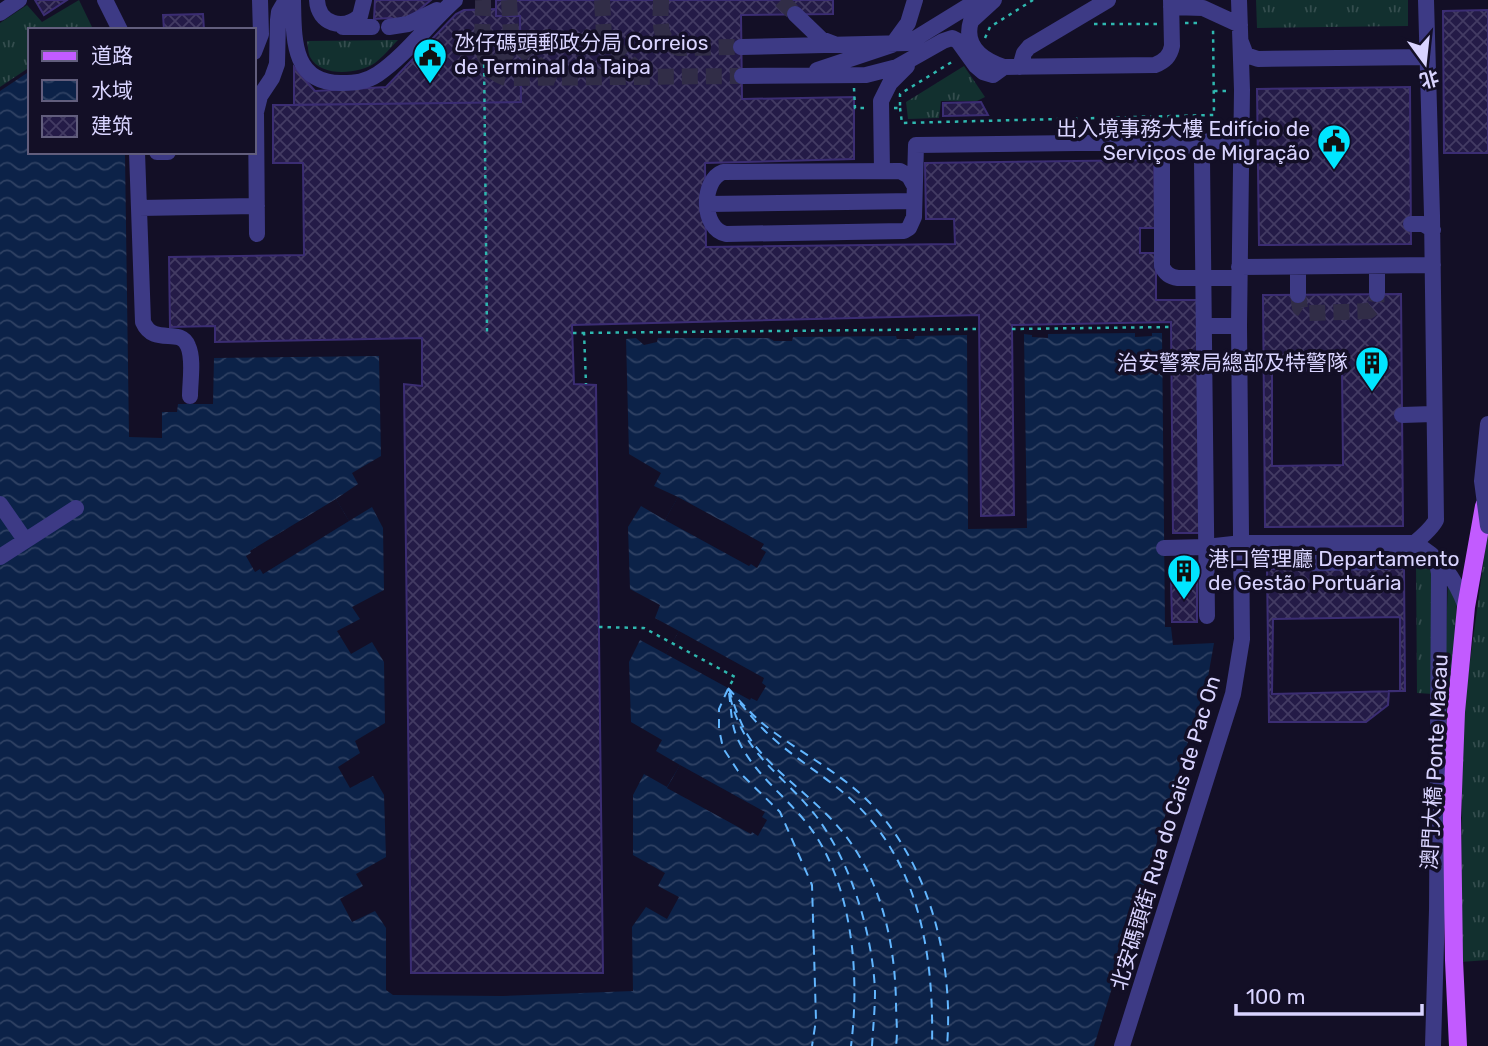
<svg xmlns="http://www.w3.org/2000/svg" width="1488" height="1046" font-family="Rubik,'Noto Sans SC',sans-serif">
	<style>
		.grass { fill: url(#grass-tufts) }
		.water { fill: url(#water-waves) }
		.pier { fill: #130f26 }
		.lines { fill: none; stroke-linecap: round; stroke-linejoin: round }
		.ferry { stroke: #62b6ff; stroke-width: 2; stroke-dasharray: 9 7; stroke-linecap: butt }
		.building { fill: url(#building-cross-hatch); stroke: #3b2d73; stroke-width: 2; fill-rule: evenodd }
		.minor-tunnel { stroke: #312d47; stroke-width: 16; stroke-dasharray: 16 8; stroke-linecap: butt }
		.path { stroke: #2fb8b0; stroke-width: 2.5; stroke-dasharray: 3.5 5; stroke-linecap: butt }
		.minor { stroke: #3d3a85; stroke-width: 16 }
		.major { stroke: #c25bff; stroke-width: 18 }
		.minor-bridge { stroke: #3d3a85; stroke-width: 16 }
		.labels { text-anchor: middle; stroke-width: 7; stroke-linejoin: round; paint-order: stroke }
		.poi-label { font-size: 21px; fill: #d9d4ff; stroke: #130f26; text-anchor: start }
		.street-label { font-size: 21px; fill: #d9d4ff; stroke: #130f26 }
	</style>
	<defs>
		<pattern id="grass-tufts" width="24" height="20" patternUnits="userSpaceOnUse" patternTransform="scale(1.75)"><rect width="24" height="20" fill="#12302f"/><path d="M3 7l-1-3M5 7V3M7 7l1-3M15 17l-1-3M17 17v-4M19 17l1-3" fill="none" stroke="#344d4e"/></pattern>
		<pattern id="water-waves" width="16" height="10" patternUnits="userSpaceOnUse" patternTransform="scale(1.75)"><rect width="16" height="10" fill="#0c2248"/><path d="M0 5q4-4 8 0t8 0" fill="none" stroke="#2f4163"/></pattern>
		<pattern id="building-cross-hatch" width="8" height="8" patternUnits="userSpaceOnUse" patternTransform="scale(1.75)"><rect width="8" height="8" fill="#241b47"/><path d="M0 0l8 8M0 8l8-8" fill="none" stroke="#433b63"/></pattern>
	</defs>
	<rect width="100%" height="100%" fill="#130f26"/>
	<!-- grass -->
	<path class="grass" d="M79,0L92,27L90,30H30V67L0,87V23L27,5L42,22Z
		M1256,0H1408V26L1257,28Z
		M398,40C391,47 383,57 375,63C359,74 321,78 310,57C308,53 308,46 307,41Z
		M964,66L985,97L977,101H941L939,118L908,119L906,102Z
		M1488,529V960L1460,962L1463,713Z
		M1428,564L1432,575L1433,694L1417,693L1416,565Z
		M1448,582L1457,602L1445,808L1443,717Z"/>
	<!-- water -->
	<path class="water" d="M30,71V152H123L125,155L129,437L162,438V412H177L178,404H213L214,358L379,356L381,456L352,473L358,484L336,499L349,521L372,507L383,528L384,590L352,607L360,619L337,631L351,654L372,642L384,662L385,723L355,741L360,753L338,767L350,788L373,776L384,795L386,857L356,874L363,886L340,899L352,922L375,911L386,928V990L393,995L503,996L633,991L632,927L646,907L667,919L679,897L658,886L665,873L633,855V795L644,774L667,787L680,765L656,751L662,740L631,722L629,662L640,640L666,654L679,631L655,618L660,605L630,589L628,527L641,506L665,520L678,497L654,486L661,473L629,454L626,339L636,338L644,345L657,342L658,338H769L774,341H792L793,337L896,336L897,339H914L915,336L967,335L968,529L1027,528L1024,334L1032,335V337L1048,338V334L1135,333V337L1152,336V333H1162L1165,627H1171L1173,645L1214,643L1208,677L1094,1046H0V91Z"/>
	<!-- pier -->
	<path class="pier" d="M678,497L764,544L761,549L766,552L757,568L751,564L749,566L665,520Z
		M336,499L349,521L263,574L260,569L255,572L246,556L251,553L250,551Z
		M679,631L764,678L762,683L766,686L757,701L751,698L750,700L666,654Z
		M680,765L765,812L762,817L767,820L758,836L752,832L751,834L667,788Z"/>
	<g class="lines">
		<!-- ferry -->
		<path class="ferry" d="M728,688C739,700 750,713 762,723C795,750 835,769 866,799C929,860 954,961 947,1046
			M728,689L719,709V729L723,748L738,771L780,812L812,885L816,1020L812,1046
			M729,689C735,708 741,727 753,743C775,772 808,794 833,821C879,870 895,938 896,1003C896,1017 898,1032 896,1046
			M729,693C731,707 731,722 736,735C751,772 785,795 809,826C853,885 860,975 851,1046
			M730,696C743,755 782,773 816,816C851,862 873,935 875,992C875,1010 873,1028 872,1046
			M740,703C747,711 754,720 761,727C789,756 827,776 856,804C921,868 934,959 932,1046"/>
	</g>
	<!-- building -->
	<path class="building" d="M35,0H67L44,15Z
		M375,0H431L408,19L397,20L391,18L374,19Z
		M496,0H833V14L741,15L742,99L854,97V159L705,163L706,247L955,244L954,219H926L925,163L1154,160L1155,228H1140V253H1156V300H1197L1200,533H1173L1171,322L1012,325L1014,515L981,516L979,315L572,325L574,384L596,385L603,973H411L404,384L422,386V338L215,342V326L170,327L169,257L304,255L303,163H273V105L521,102L520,16H496Z
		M496,9V16H520L521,102L294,105V67L315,91L386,87L456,14L464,10Z
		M1488,10V153H1444L1443,11Z
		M203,14L204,30H164L163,15Z
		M1410,87L1411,244L1259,245L1257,89Z
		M981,102L988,115L943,116V103Z
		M1401,294L1403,526L1265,527L1263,295ZM1342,370L1343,465L1272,466V371Z
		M1267,569H1404L1405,691H1389L1388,705L1366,722H1269Z
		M1171,580H1197V622H1172Z
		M1400,617V691L1272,694L1273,619Z"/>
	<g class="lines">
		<!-- minor-tunnel -->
		<path class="minor-tunnel" d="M483,0C484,26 474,69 506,78L742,76
			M509,0L511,37L545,72L557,78
			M602,0L604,36L638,71L650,77
			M661,0C661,19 656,41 679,48L741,47
			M781,0L795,14
			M484,32C489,46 517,74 532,78
			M1298,295L1300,308L1308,313L1369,311L1376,305L1377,294"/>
		<!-- path -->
		<path class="path" d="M1185,23H1200
			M1094,24H1158
			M985,38L990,27L1033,0
			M484,56L487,333
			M854,88L855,108H867
			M1214,91H1228
			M894,108H900V94L955,60
			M900,108L902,123L1214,115L1213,26
			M1012,329L1172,327
			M584,332L586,384
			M573,333L979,329
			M599,627L644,628L735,677L728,688"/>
		<!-- minor -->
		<path class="minor" d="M105,0L120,30
			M293,0C294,37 291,84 342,83C355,83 366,82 378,74C407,54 428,24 455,0
			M317,0C318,24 343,31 360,16L364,0
			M994,0L971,21C963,46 983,60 1004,67L1155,65C1165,61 1170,56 1172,46L1171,0
			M1171,7L1203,8L1240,25
			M0,13L19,0
			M795,14L821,39L834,44
			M343,27H372
			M389,27L408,24L437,10
			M1241,42L1246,55L1258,59L1427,57
			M741,47L908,43L978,0
			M254,52L261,34L260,0
			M1020,67L1024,53L1029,47L1108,0
			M817,70L892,45L908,23L915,0
			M742,76L866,75L897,67L943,41L952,38L958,41L976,66L983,72L993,75L1004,67
			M1162,142V266C1165,274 1170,277 1178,278H1239
			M1184,142L1198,149L1202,159L1207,616
			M137,152L143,322C154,347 180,326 188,346C194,359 190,381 190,396
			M157,152H168
			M882,171L881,101L890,83L907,66
			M914,185L909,176L900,171L723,172C701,180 701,229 726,234L904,231L909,228L914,217L916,145L1241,141
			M708,204L914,201
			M139,208L257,206
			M1411,224H1423L1433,230
			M257,234L256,112L260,96L272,78L277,64L278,20L279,12L286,0
			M1377,266V294
			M1239,267L1433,265
			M1298,295V267
			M1204,326H1239
			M1402,415L1433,414
			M0,504L25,540
			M1273,543L1281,546L1310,563L1385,562C1397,559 1430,532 1436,520L1432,215L1426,0
			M1164,548L1206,547L1242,543H1414C1441,557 1456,580 1466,607
			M0,557L76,508
			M1122,1046L1233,694L1242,639L1239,326L1242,90L1239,0
			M1433,1046L1437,910L1439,573L1436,559"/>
		<!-- major -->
		<path class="major" d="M1458,1046L1454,960L1452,818L1456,712L1466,607L1484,506"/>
		<!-- minor-bridge -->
		<path class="minor-bridge" d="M1488,424L1482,481L1488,526"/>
	</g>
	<!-- icons -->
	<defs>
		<g id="civic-pin" transform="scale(1.75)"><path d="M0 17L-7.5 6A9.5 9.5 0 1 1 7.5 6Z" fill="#00e5ff" stroke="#130f26"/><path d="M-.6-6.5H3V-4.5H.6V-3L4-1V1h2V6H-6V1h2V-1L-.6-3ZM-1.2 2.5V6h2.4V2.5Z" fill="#111"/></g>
		<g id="building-pin" transform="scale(1.75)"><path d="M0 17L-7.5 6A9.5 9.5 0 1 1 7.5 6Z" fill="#00e5ff" stroke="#130f26"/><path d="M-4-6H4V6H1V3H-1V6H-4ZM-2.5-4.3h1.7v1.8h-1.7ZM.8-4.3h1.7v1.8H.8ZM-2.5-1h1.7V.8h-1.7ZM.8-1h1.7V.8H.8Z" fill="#111"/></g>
	</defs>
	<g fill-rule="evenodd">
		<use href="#civic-pin" x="430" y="55"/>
		<use href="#civic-pin" x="1334" y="141"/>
		<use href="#building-pin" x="1372" y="363"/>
		<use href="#building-pin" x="1184" y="571"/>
	</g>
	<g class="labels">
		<!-- poi labels -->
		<g class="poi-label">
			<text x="454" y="50">氹仔碼頭郵政分局 Correios<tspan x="454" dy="24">de Terminal da Taipa</tspan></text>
			<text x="1310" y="136" text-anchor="end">出入境事務大樓 Edifício de<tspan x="1310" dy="24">Serviços de Migração</tspan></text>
			<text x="1348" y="370" text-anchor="end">治安警察局總部及特警隊</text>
			<text x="1208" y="566">港口管理廳 Departamento<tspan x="1208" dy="24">de Gestão Portuária</tspan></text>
		</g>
		<!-- street labels -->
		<g class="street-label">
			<text transform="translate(1435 762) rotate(-87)" y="7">澳門大橋 Ponte Macau</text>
			<text transform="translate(1166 833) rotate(-73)" y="7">北安碼頭街 Rua do Cais de Pac On</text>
		</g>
	</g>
	<!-- legend -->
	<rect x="28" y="28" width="228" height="126" fill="#130f26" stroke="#625e7d" stroke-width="2"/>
	<rect x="42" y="51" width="35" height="10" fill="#c25bff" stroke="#625e7d" stroke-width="2"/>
	<text x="91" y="63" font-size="21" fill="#d9d4ff">道路</text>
	<rect x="42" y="80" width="35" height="21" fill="url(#water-waves)" stroke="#625e7d" stroke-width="2"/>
	<text x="91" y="98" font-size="21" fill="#d9d4ff">水域</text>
	<rect x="42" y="116" width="35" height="21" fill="url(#building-cross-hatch)" stroke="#625e7d" stroke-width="2"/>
	<text x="91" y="133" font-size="21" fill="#d9d4ff">建筑</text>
	<!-- north arrow -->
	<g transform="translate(1425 63) rotate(165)" stroke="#130f26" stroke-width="5" paint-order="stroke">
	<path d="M0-5L12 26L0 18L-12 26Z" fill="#d9d4ff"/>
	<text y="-10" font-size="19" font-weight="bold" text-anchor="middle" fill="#d9d4ff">北</text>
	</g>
	<!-- scale -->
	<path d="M1236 1004v10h186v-10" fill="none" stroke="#d9d4ff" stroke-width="3.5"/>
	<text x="1246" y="1004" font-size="21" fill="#d9d4ff" stroke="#130f26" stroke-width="5" paint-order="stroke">100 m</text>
</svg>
